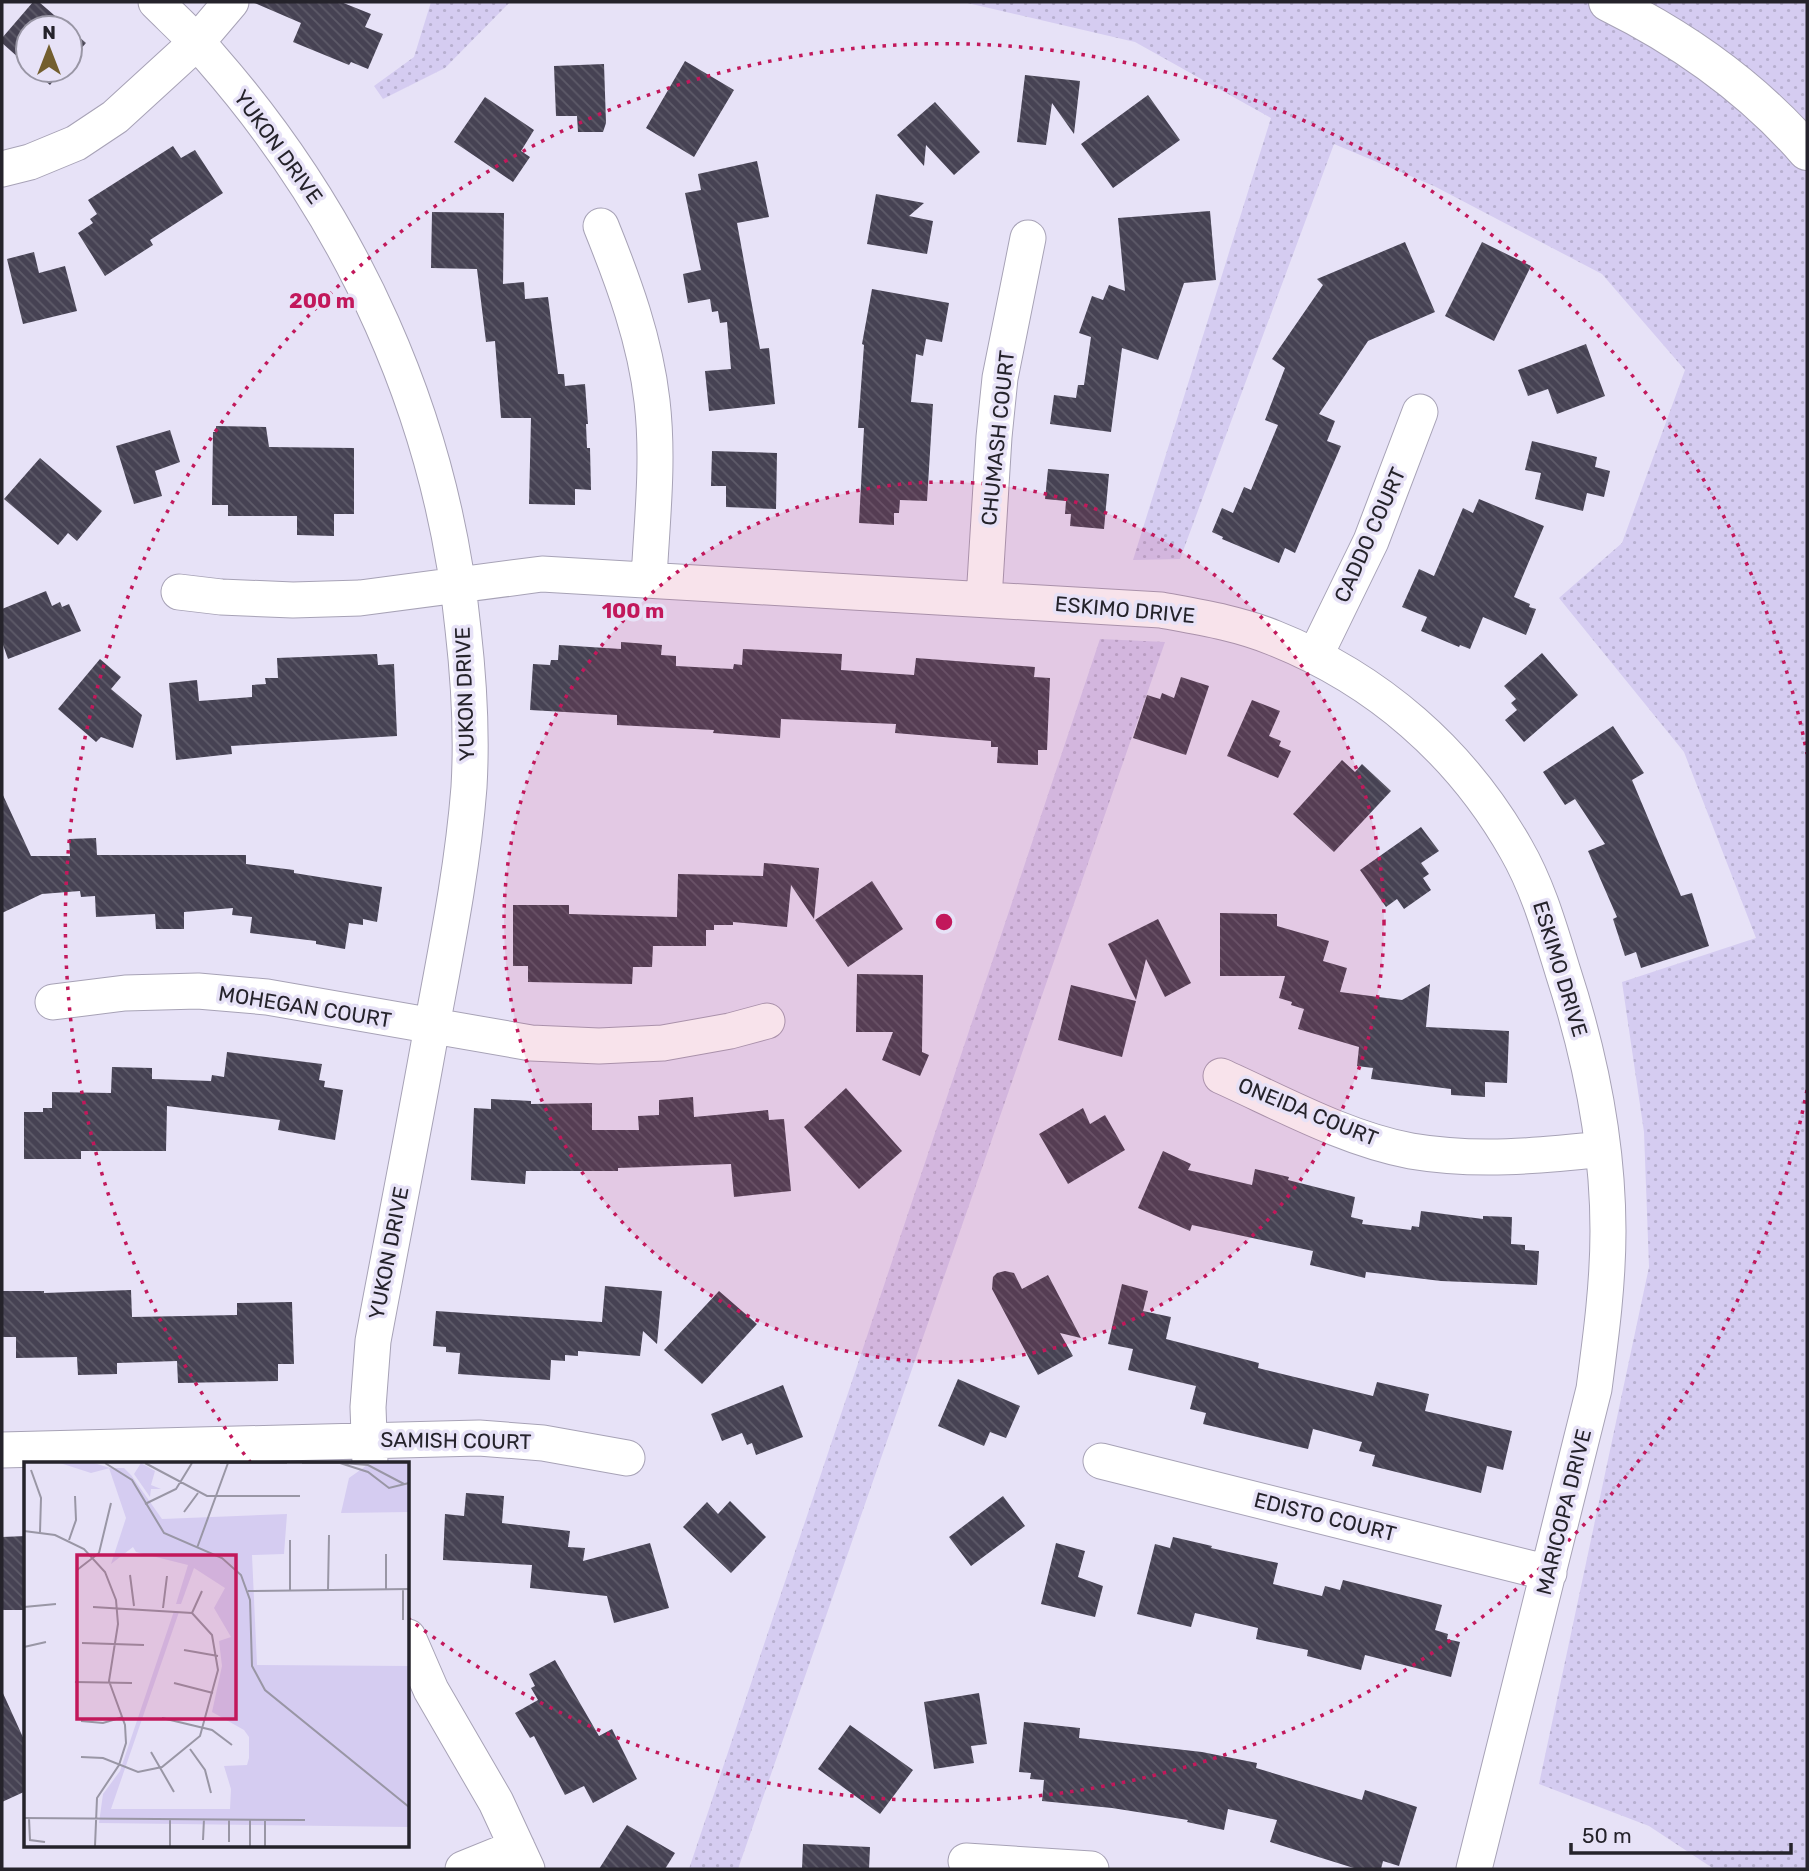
<svg xmlns="http://www.w3.org/2000/svg" width="1809" height="1871" font-family="Rubik,sans-serif">
	<style>
		.grass { fill: url(#grass-dots) }
		.building { fill: url(#building-back-hatch) }
		.lines { fill: none; stroke-linecap: round; stroke-linejoin: round }
		.street-casing { stroke: #a7a2b6; stroke-width: 37 }
		.primary-casing { stroke: #a7a2b6; stroke-width: 40 }
		.street { stroke: #fff; stroke-width: 35 }
		.primary { stroke: #fff; stroke-width: 38 }
		.ring { fill: none; stroke: #c2185b; stroke-width: 3.5; stroke-dasharray: 3.5 7 }
		.labels { text-anchor: middle; stroke-width: 7; stroke-linejoin: round; paint-order: stroke }
		.street-label { font-size: 21px; fill: #25232b; stroke: #e7e2f7 }
		.inset-road { fill: none; stroke: #9996a5; stroke-width: 2 }
		.view { fill: #c2185b; fill-opacity: 0.15; stroke: #c2185b; stroke-width: 3.5 }
		.inset-edge { fill: none; stroke: #25232b; stroke-width: 3.5 }
		.centre { fill: #c2185b; stroke: #e7e2f7; stroke-width: 3.5 }
		.ring-label { font-size: 21px; text-anchor: middle; font-weight: bold; fill: #c2185b; stroke: #e7e2f7; stroke-width: 7; stroke-linejoin: round; paint-order: stroke }
	</style>
	<defs>
		<pattern id="grass-dots" width="8" height="8" patternUnits="userSpaceOnUse" patternTransform="scale(1.75)"><rect width="8" height="8" fill="#d5ccf1"/><path d="M2 2h.1M6 6h.1" fill="none" stroke="#b7afcf" stroke-width="1.8" stroke-linecap="round"/></pattern>
		<pattern id="building-back-hatch" width="6" height="6" patternUnits="userSpaceOnUse" patternTransform="scale(1.75)"><rect width="6" height="6" fill="#464253"/><path d="M-1 5l2 2M0 0l6 6M5-1l2 2" fill="none" stroke="#5e5b69"/></pattern>
	</defs>
	<rect width="100%" height="100%" fill="#e7e2f7"/>
	<!-- grass -->
	<path class="grass" d="M431,2H510L445,68L383,99L374,86L414,57Z
		M963,2H1807V1869H1714L1649,1826L1539,1784L1649,1267L1644,1132L1622,982L1756,938L1684,752L1559,598L1622,543L1685,370L1602,274L1434,186L1334,144L1180,559L1133,560L1271,118L1135,42Z
		M1100,639L1165,642L738,1869H689Z"/>
	<!-- building -->
	<path class="building" d="M33,2H39L69,28H28V66L2,43V38Z
		M252,2H341L371,14L365,27L383,34L368,69L351,62L349,65L293,42L301,23Z
		M70,29L86,43L70,61Z
		M685,61L734,90L694,157L646,128Z
		M604,64L606,123L603,132H578L577,116H556L554,66Z
		M33,70H62L50,85Z
		M1025,75L1080,81L1074,134L1052,103L1046,145L1017,142Z
		M1148,95L1180,140L1113,188L1081,144Z
		M485,97L534,130L521,151L530,157L513,182L454,142Z
		M935,102L980,152L954,175L926,145L924,166L897,135Z
		M173,146L181,158L195,150L223,193L150,240L153,245L105,276L78,233L93,223L90,219L97,214L88,200Z
		M757,161L769,217L737,223L760,349L769,348L775,404L709,411L705,371L731,369L727,322L720,323L718,311L712,312L710,299L688,303L683,274L701,270L685,193L701,190L698,174Z
		M876,194L924,203L909,216L933,221L927,254L867,244Z
		M1210,211L1216,280L1184,283L1158,360L1122,348L1111,432L1050,424L1054,395L1076,398L1078,385H1084L1091,337L1079,333L1092,296L1103,300L1109,285L1125,291L1118,218Z
		M432,212L504,213L503,284L524,282L525,299L548,297L558,374H564L565,386L585,384L588,424H586L587,448H590L591,490L575,489V505L529,504L531,418H501L495,341L486,342L477,269L431,268Z
		M1405,242L1435,312L1368,341L1319,414L1335,421L1327,441L1341,446L1295,553L1285,548L1279,563L1222,539L1223,537L1212,532L1222,508L1233,513L1244,487L1251,490L1278,425L1265,420L1285,368L1272,359L1323,285L1317,279Z
		M1482,242L1531,266L1494,341L1445,316Z
		M34,252L39,273L65,266L77,311L23,324L7,259Z
		M872,289L949,303L942,342L926,339L923,356L916,354L911,402L933,404L927,501L900,500L899,513H894V525L859,523L864,428H858L864,345L862,344Z
		M1586,344L1605,396L1557,414L1548,389L1528,396L1518,370Z
		M216,426L266,427L269,447L354,448V514H334V536L297,535V516H228V505H212L213,432H216Z
		M170,430L180,462L155,471L162,496L134,504L116,446Z
		M1532,441L1597,457L1595,467L1610,471L1604,497L1587,493L1583,511L1535,499L1541,473L1525,470Z
		M712,451L777,453L776,509L726,507V486H711Z
		M40,458L102,511L77,541L68,533L58,545L4,499Z
		M1048,469L1109,474L1104,529L1070,526L1071,514H1065L1066,501L1045,499Z
		M1479,499L1544,526L1514,597L1530,604L1529,607L1536,609L1526,635L1483,617L1470,649L1460,645L1459,647L1421,631L1427,617L1402,607L1419,569L1434,576L1463,508L1473,513Z
		M46,591L52,606L60,602L62,607L69,604L81,631L8,659L2,642V609Z
		M621,642L662,645L661,655L676,656V666L733,669L734,664L742,665L743,649L842,654L841,670L914,675L916,658L1035,667L1034,677L1050,678L1047,750H1038V765L997,763L998,747H991V741L895,733L896,724L781,719L780,738L713,733L714,730L617,725V715L530,710L533,664L550,665L551,660H558L559,645L621,649Z
		M1542,653L1578,695L1524,742L1505,720L1517,710L1511,703L1516,699L1504,686Z
		M377,654L378,665L394,664L397,736L231,746L232,754L176,760L169,683L197,680L199,701L252,697V685L266,684L265,678H278L277,658Z
		M100,659L121,677L111,689L142,715L133,748L101,737L96,742L58,709Z
		M1181,677L1209,686L1186,755L1133,738L1147,695L1160,699L1162,693L1174,698Z
		M1252,700L1280,711L1269,736L1281,741L1279,746L1291,751L1278,778L1227,756Z
		M1613,726L1644,773L1632,780L1681,896L1692,893L1709,946L1641,968L1636,952L1625,956L1613,919L1617,917L1588,851L1605,844L1575,799L1565,805L1543,772Z
		M1342,760L1355,772L1362,764L1391,791L1334,852L1293,814Z
		M2,793L31,856H70L69,839L96,838L97,855H246V864L294,870V873L382,887L377,922L363,919V925L349,923L345,949L316,944V941L250,933L252,917L232,915L233,908L184,912V929H156L155,914L96,917L95,896L81,897L80,891L42,894L2,913Z
		M1421,827L1439,851L1421,863L1429,874L1423,878L1431,890L1404,909L1397,899L1386,907L1360,870Z
		M764,863L819,868L814,919L791,885L787,927L733,922V925H714V930H706V946H653L652,967H633L632,984L528,982V966H513V905H569V914L677,917L678,874L763,876Z
		M872,881L903,929L848,967L815,920Z
		M1220,913L1277,914V926L1329,941L1323,961L1347,968L1340,992L1402,1000L1430,984L1426,1027L1509,1031L1507,1083L1485,1082V1097L1451,1095V1089L1371,1079L1373,1068L1357,1066L1359,1047L1298,1029L1304,1009L1291,1005L1292,1002L1279,998L1285,976H1220Z
		M1158,919L1191,983L1165,997L1146,959L1136,1000L1108,944Z
		M857,974L923,975L922,1052L929,1055L920,1076L882,1060L893,1032H856Z
		M1071,985L1136,1001L1122,1057L1058,1040Z
		M227,1052L322,1064L319,1080L325,1081L324,1087L343,1090L335,1140L278,1130L280,1120L167,1106L166,1151H81V1159H24V1112H43V1108H52V1092L111,1093L112,1067L152,1068V1079L211,1081L212,1075L224,1077Z
		M846,1088L902,1151L859,1189L804,1127Z
		M693,1097L694,1117L768,1110L769,1120L784,1119L791,1191L734,1197L731,1164L618,1168V1171H526L525,1184L471,1180L474,1108L491,1109V1099L531,1101V1104L592,1103V1130H639L638,1116L659,1115V1100Z
		M1083,1108L1090,1124L1105,1115L1125,1150L1068,1184L1039,1134Z
		M1163,1151L1191,1164L1188,1170L1252,1185L1255,1169L1289,1177L1288,1180L1355,1197L1351,1217L1363,1220L1362,1224L1411,1230L1412,1226L1419,1227L1421,1211L1483,1219V1216L1512,1217L1511,1244L1525,1245V1250L1539,1251L1537,1285L1441,1281L1366,1272L1365,1278L1310,1265L1313,1251L1192,1225L1190,1231L1138,1208Z
		M1005,1271L1014,1273L1022,1289L1048,1275L1081,1338L1060,1333L1073,1356L1038,1375L992,1289L993,1277L997,1273Z
		M1122,1284L1148,1291L1143,1311L1171,1317L1166,1339L1259,1363L1258,1368L1373,1396L1377,1382L1429,1394L1425,1411L1512,1431L1503,1470L1487,1466L1481,1493L1372,1466L1375,1455L1359,1451L1362,1442L1313,1429L1308,1449L1203,1424L1206,1413L1190,1409L1196,1386L1128,1370L1133,1349L1108,1344Z
		M605,1286L662,1291L657,1344L643,1331L640,1356L578,1351V1356L565,1355V1361L551,1360L550,1380L458,1374L460,1353L446,1352V1347L433,1346L436,1311L602,1322Z
		M131,1290L132,1317L237,1315V1303L292,1302L294,1364H278V1381L178,1383L177,1361L117,1363V1374L78,1375L77,1357L16,1358V1337H2V1291H44V1293Z
		M719,1291L757,1324L702,1384L664,1350Z
		M958,1379L1020,1406L1006,1438L990,1432L984,1446L938,1426Z
		M783,1385L803,1437L756,1455L752,1443L747,1445L742,1433L722,1441L711,1414Z
		M466,1493L504,1496L502,1523L570,1531L568,1547L585,1548L583,1561L650,1543L669,1608L614,1623L607,1596L530,1588L532,1565L443,1560L445,1514L464,1516Z
		M1003,1496L1025,1526L971,1566L949,1537Z
		M730,1501L766,1537L731,1573L683,1527L707,1502L718,1514Z
		M26,1536V1610H2V1537Z
		M1173,1537L1212,1546L1211,1548L1278,1563L1273,1584L1322,1596L1325,1586L1340,1590L1343,1580L1442,1605L1435,1630L1448,1634L1447,1639L1460,1642L1451,1677L1365,1655L1361,1670L1307,1656L1308,1650L1256,1639L1258,1628L1195,1613L1191,1627L1137,1614L1155,1544L1170,1548Z
		M1056,1543L1085,1551L1078,1577L1103,1586L1095,1617L1041,1604Z
		M555,1660L599,1736L612,1729L637,1779L593,1803L584,1786L565,1795L534,1736L530,1738L515,1713L538,1700L531,1688L535,1686L529,1674Z
		M2,1691L26,1744V1791L2,1802Z
		M979,1693L987,1744L971,1746L974,1763L934,1769L924,1702Z
		M1024,1722L1080,1728L1079,1738L1202,1752L1257,1763L1256,1768L1362,1800L1365,1790L1417,1807L1399,1866L1383,1861L1381,1869H1357L1270,1842L1277,1820L1228,1809L1224,1830L1187,1822L1188,1820L1112,1808L1042,1801L1044,1780L1030,1779L1031,1773L1019,1772Z
		M850,1725L913,1770L880,1814L818,1769Z
		M627,1825L675,1853L665,1869H599Z
		M803,1844L870,1847L869,1869H802Z"/>
	<g class="lines">
		<!-- street casing -->
		<g class="street-casing">
			<path id="street" d="M156,2C174,20 194,38 211,58C352,219 442,416 463,629C469,681 472,735 469,787C463,864 448,940 434,1015C415,1124 393,1233 373,1341L368,1407L370,1463
				M2,169L30,162L76,143L115,117L197,42L231,2
				M601,226C624,283 645,340 652,401C659,460 652,520 649,579
				M179,592L221,597L293,600L360,598L542,574L1161,610C1199,617 1238,623 1274,638C1377,679 1461,752 1516,849C1538,887 1550,930 1563,972C1590,1055 1608,1143 1608,1231C1608,1284 1601,1336 1594,1389L1474,1869
				M984,599L994,437L1000,378L1028,238
				M1315,656L1371,541L1420,412
				M53,1002L125,993L198,991L267,997L531,1043L599,1046L663,1043L730,1031L767,1021
				M1221,1076C1281,1103 1346,1139 1411,1151C1476,1162 1538,1156 1603,1149
				M2,1450L479,1438L543,1443L627,1458
				M1101,1461L1549,1573
				M408,1637L431,1690L496,1802L527,1869
				M966,1861L1091,1869
				M463,1869L517,1847"/>
		</g>
		<!-- primary casing -->
		<g class="primary-casing">
			<path id="primary" d="M1608,2C1683,39 1752,88 1807,151"/>
		</g>
		<!-- street -->
		<use href="#street" class="street"/>
		<!-- primary -->
		<use href="#primary" class="primary"/>
	</g>
	<!-- distance rings -->
	<circle cx="944" cy="922" r="440" fill="#c2185b" fill-opacity=".12"/>
	<g class="ring">
		<circle cx="944" cy="922" r="440"/>
		<path d="M1807 1090A879 879 0 0 1 409 1619M251 1463A879 879 0 1 1 1807 754"/>
	</g>
	<g class="labels">
		<!-- street labels -->
		<g class="street-label">
			<text transform="translate(278 147) rotate(54)" y="7">YUKON DRIVE</text>
			<text transform="translate(998 438) rotate(-84)" y="7">CHUMASH COURT</text>
			<text transform="translate(1370 535) rotate(-66)" y="7">CADDO COURT</text>
			<text transform="translate(1125 610) rotate(5)" y="7">ESKIMO DRIVE</text>
			<text transform="translate(465 694) rotate(-92)" y="7">YUKON DRIVE</text>
			<text transform="translate(1560 969) rotate(73)" y="7">ESKIMO DRIVE</text>
			<text transform="translate(305 1007) rotate(9)" y="7">MOHEGAN COURT</text>
			<text transform="translate(1308 1112) rotate(22)" y="7">ONEIDA COURT</text>
			<text transform="translate(389 1253) rotate(-79)" y="7">YUKON DRIVE</text>
			<text transform="translate(456 1441) rotate(1)" y="7">SAMISH COURT</text>
			<text transform="translate(1564 1512) rotate(-76)" y="7">MARICOPA DRIVE</text>
			<text transform="translate(1325 1517) rotate(14)" y="7">EDISTO COURT</text>
		</g>
	</g>
	<!-- overview -->
	<g transform="translate(24 1462)">
		<rect width="385" height="385" fill="#e7e2f7"/>
		<path d="M346,1H385V50L317,51L325,16ZM85,6H100L107,13L138,57L263,52L260,92L228,93L233,203L385,204V365L75,361L79,332L96,309L150,149L155,150L87,347H206L207,327L200,304L223,303L225,296V275L220,268L188,250L198,204L195,179L207,175L190,146L201,126L170,106L157,142H152L164,103L112,90L109,85L87,102L102,56Z" fill="#d5ccf1"/>
		<path d="M36,1H70L86,6L67,11ZM117,1L131,9L127,23L137,27H127L126,35L110,12Z" fill="#d5ccf1"/>
		<path class="inset-road" d="M81,1L108,18L140,71L198,96L217,113L226,138L228,204L241,228L385,345M121,1L183,34H276M196,1H263M278,1H316L344,10L365,26L385,21M319,1L344,3L380,22M7,8L17,36L16,70M121,42L152,27L168,1M160,50L174,31M0,69L31,73L60,87L81,110L92,138L94,162L85,219L101,263L102,281L95,303L73,336L71,384M45,78L52,58L51,34M173,86L204,1M53,108L75,91L87,41M106,113L110,144M362,127V92M379,127V158M266,128V78M304,128L305,73M224,129L385,127M0,145L32,142M139,146L143,114M168,151L178,129M58,181L120,183M0,185L22,180M160,188L194,194M51,220L108,221M150,221L189,231M138,256L188,268L208,283M57,259L79,261L99,255M166,287L181,308L187,331M127,290L150,330M57,295L79,296L114,310L138,305L176,274L194,208L188,173L168,151L69,145M0,356L281,358M5,356L6,378L21,380M146,357V384M226,358V384M179,378L180,357M205,380V357M241,384V358"/>
		<path class="view" d="M53,93H212V257H53Z"/>
		<rect width="385" height="385" class="inset-edge"/>
	</g>
	<circle cx="944" cy="922" r="10" class="centre"/>
	<g class="ring-label">
		<text x="322" y="308">200 m</text>
		<text x="633" y="618">100 m</text>
	</g>
	<!-- border -->
	<rect width="1809" height="1871" fill="none" stroke="#25232b" stroke-width="7"/>
	<!-- north arrow -->
	<g transform="translate(49 49)"><circle r="33" fill="#e7e2f7" stroke="#9996a5" stroke-width="2"/>
	<path d="M0-5L12 26L0 18L-12 26Z" fill="#735e2e"/>
	<text y="-10" font-size="19" font-weight="bold" text-anchor="middle" fill="#25232b">N</text>
	</g>
	<!-- scale -->
	<path d="M1571 1843v10h220v-10" fill="none" stroke="#25232b" stroke-width="3.5"/>
	<text x="1582" y="1843" font-size="21" fill="#25232b" stroke="#e7e2f7" stroke-width="5" paint-order="stroke">50 m</text>
</svg>
